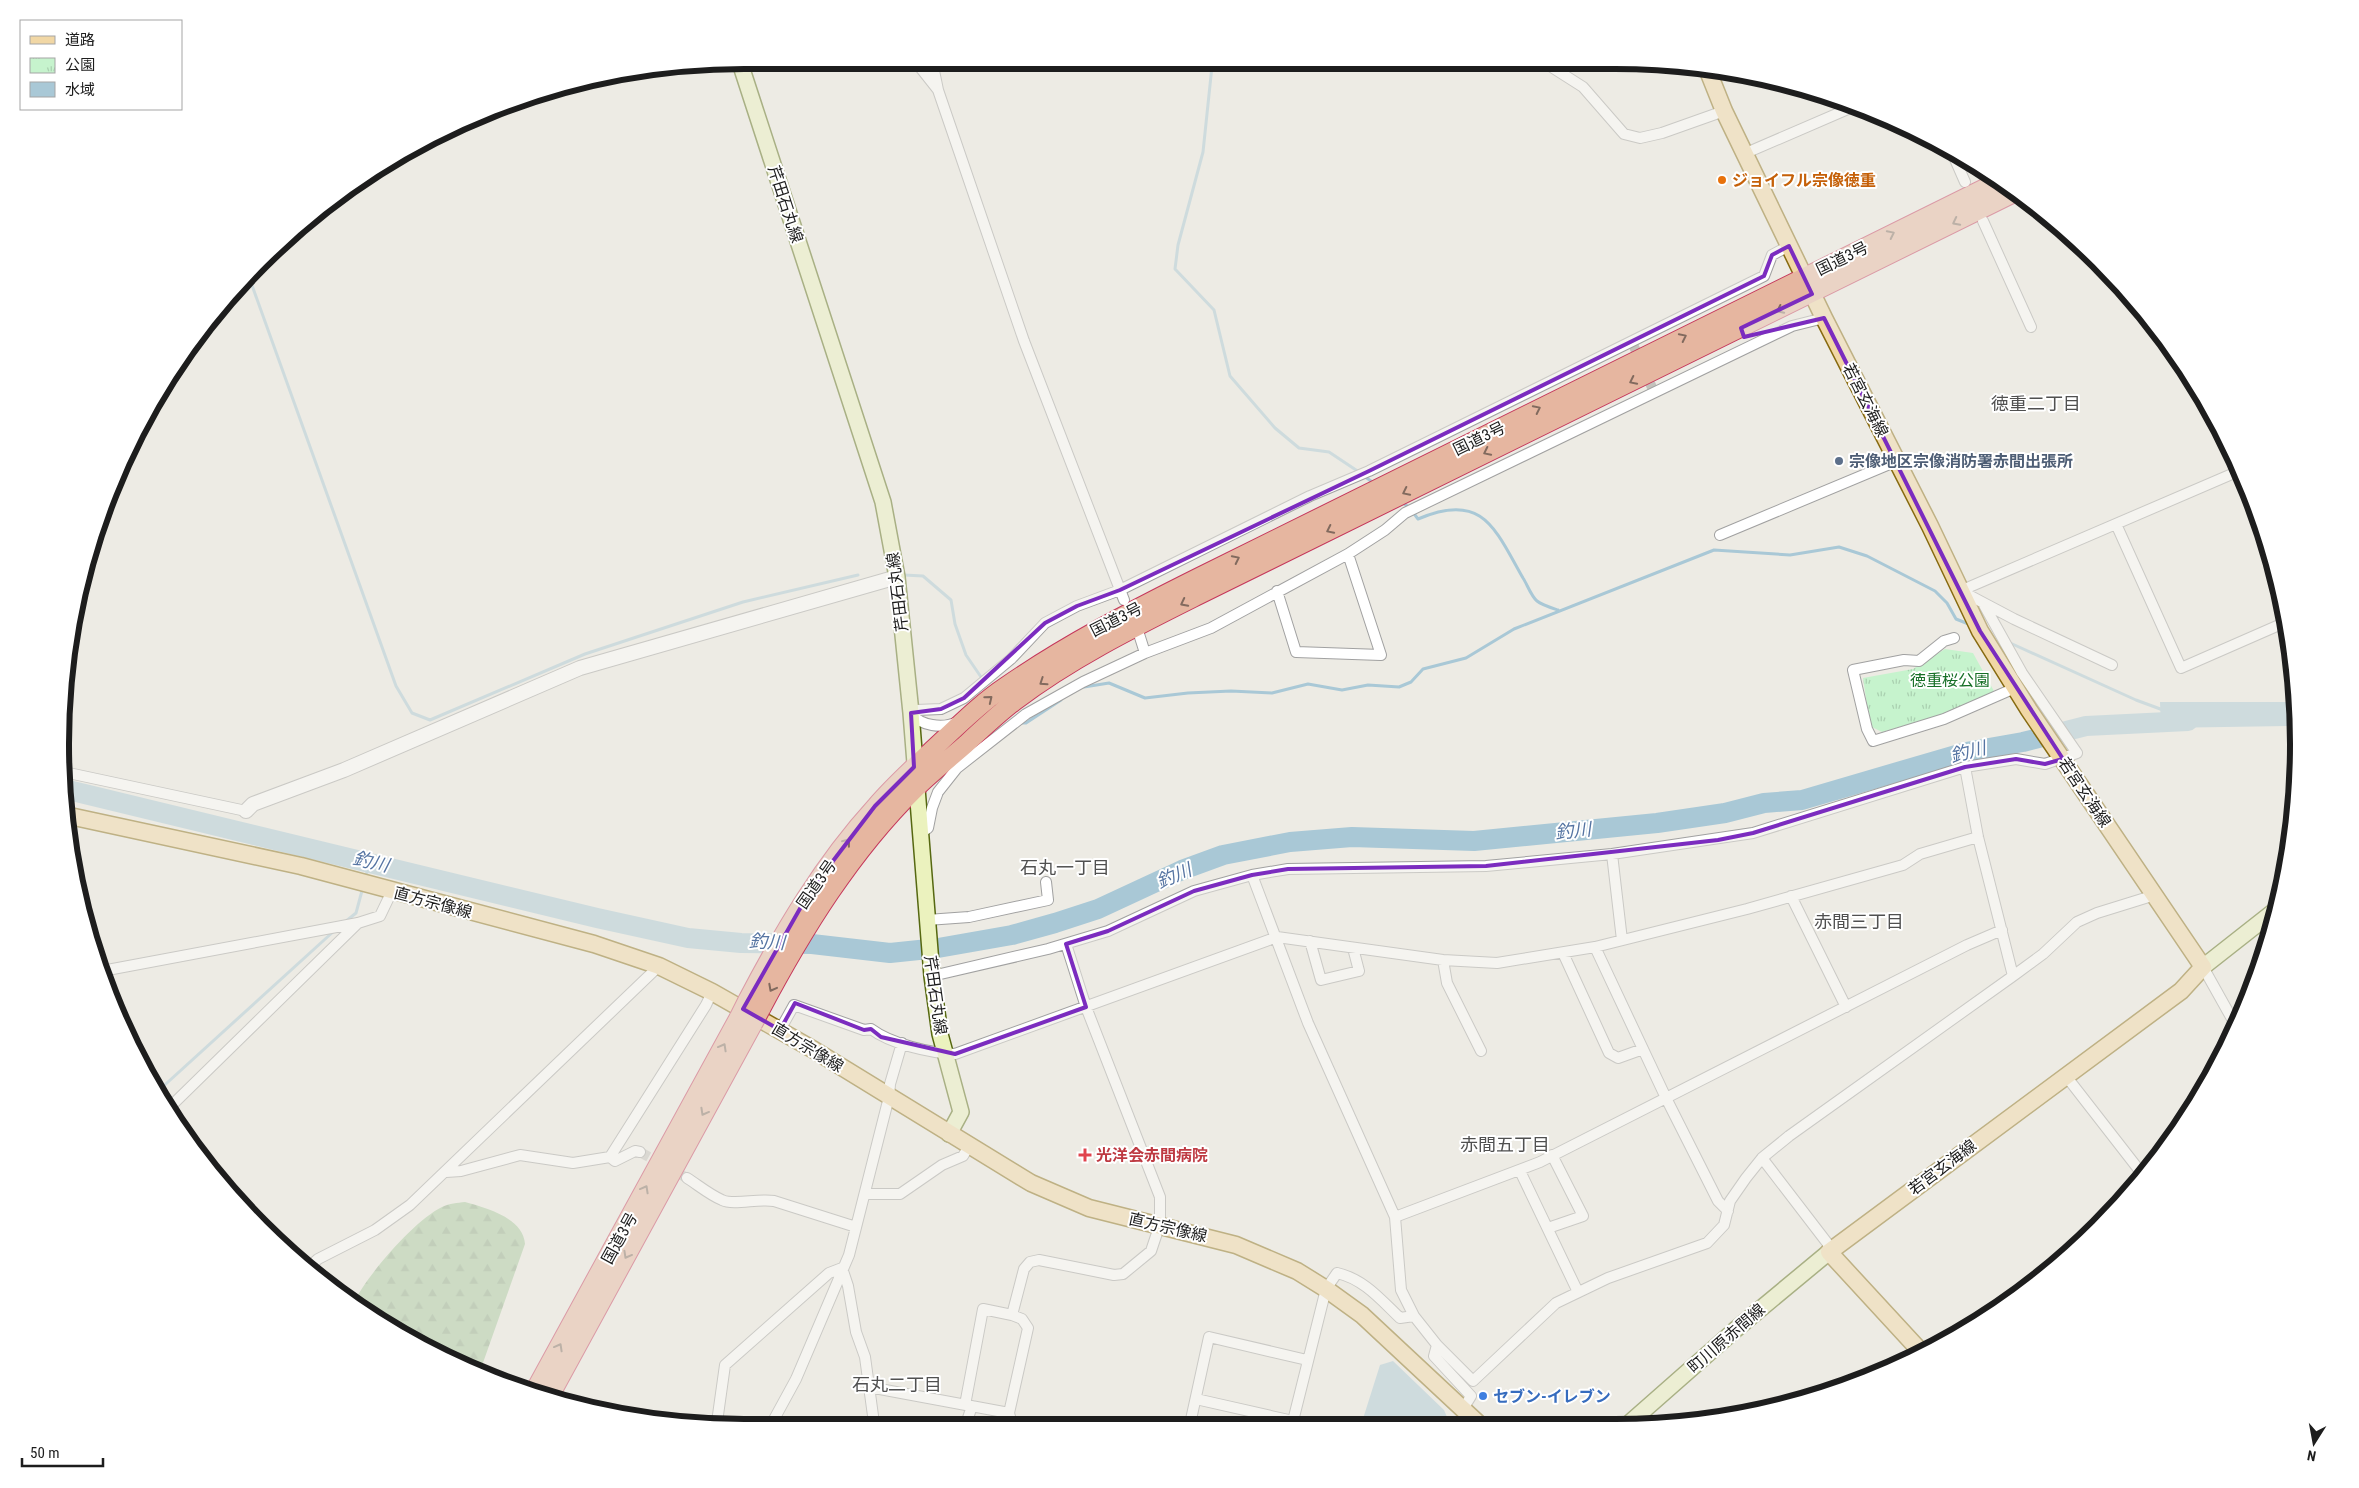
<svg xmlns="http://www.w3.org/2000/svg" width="2359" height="1488" font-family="'Roboto Condensed','Noto Sans JP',sans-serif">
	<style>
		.forest { fill: url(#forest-firs) }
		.park { fill: url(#park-tufts) }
		.water { fill: #a9c8d6 }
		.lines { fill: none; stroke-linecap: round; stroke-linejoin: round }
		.stream { stroke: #a9c8d6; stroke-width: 3 }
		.river { stroke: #a9c8d6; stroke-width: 20 }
		.minor-tunnel { stroke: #c3c2bc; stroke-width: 10; stroke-dasharray: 10 5; stroke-linecap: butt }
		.minor-casing { stroke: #a1a1a1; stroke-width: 12 }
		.tertiary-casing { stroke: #a1a1a1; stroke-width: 16 }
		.secondary-casing { stroke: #566811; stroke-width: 18 }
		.primary-casing { stroke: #866a10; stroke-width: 19 }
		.trunk-casing { stroke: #c5375b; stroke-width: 20 }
		.minor { stroke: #fff; stroke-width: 10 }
		.tertiary { stroke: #fff; stroke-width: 14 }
		.secondary { stroke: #ebf2be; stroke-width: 15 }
		.primary { stroke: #f1d7a5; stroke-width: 16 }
		.trunk { stroke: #e6b6a0; stroke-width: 18 }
		.trunk-bridge-casing { stroke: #c5375b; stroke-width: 20; stroke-linecap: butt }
		.trunk-bridge { stroke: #e6b6a0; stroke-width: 18 }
		.oneway { stroke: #826a5e }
		.marked { fill: none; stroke: #7b2cbf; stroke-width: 4; stroke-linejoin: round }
		.food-dot { fill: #e8710a; stroke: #fff; stroke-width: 2 }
		.service-dot { fill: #5c6f8a; stroke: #fff; stroke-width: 2 }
		.health-dot { fill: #e0444e; stroke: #fff; stroke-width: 2 }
		.shop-dot { fill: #3f7fe0; stroke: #fff; stroke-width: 2 }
		.labels { text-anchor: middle; stroke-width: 4; stroke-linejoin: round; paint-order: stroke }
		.food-label { font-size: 16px; font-weight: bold; fill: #c56008; stroke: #fff; text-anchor: start }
		.street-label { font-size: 16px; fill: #1d1d1d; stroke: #fff }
		.service-label { font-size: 16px; font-weight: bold; fill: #4e5e75; stroke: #fff; text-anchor: start }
		.park-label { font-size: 16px; fill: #176f27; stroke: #fff }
		.health-label { font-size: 16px; font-weight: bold; fill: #be3a42; stroke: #fff; text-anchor: start }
		.shop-label { font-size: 16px; font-weight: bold; fill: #366cbe; stroke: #fff; text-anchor: start }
		.neighbourhood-label { font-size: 18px; fill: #505050; stroke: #fff }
		.water-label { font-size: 18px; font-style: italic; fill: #5574a2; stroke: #fff }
		.rim { fill: none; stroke: #1d1d1d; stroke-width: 6 }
	</style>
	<defs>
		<pattern id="forest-firs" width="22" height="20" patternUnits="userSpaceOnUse" patternTransform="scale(1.25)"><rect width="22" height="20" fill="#a6c89e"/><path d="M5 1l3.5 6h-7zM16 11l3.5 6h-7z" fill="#8eab88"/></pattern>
		<pattern id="park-tufts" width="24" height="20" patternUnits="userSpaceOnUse" patternTransform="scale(1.25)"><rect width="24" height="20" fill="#c6f3cd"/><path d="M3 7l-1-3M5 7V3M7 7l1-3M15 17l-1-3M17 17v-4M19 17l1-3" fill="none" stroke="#aad0b0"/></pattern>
	</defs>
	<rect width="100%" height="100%" fill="#edebe4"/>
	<!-- forest -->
	<path class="forest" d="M465,1202C487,1208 523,1218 525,1244L479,1374L354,1302C368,1274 415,1220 442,1207C450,1203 457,1203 465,1202Z"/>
	<!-- park -->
	<path class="park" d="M1945,649L1973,653L1995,693L1948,713L1882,732L1870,726L1863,678L1913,669Z"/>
	<!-- water -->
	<path class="water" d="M2160,702H2295V726L2161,728Z
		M1393,1361L1444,1410L1447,1417L1440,1426L1361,1425L1380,1365Z"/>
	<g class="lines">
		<!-- stream -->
		<path class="stream" d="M1212,66L1203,152L1178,245L1175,269L1214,310L1230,376L1275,428L1299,448L1329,452L1359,472
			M249,277L396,686L412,713L430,720L585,654L743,602L858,575
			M1364,476L1375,484
			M1401,502L1409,507L1418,519C1483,491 1495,529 1523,578C1527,584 1531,596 1537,601C1542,605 1552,608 1558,610
			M904,575L923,576L951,600L955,624L966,655L981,677
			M2008,642L2136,700L2163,710
			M1084,687L1109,683L1145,698L1188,693L1231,691L1272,693L1308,684L1342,690L1368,685L1399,687L1411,682L1423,669L1466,658L1514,629L1714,550L1790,555L1839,547L1867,556L1935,591L1947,603L1956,619L1971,625
			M1020,723H1026L1061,700
			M365,879L370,862
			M345,922L356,913L363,887
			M157,1092L334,931"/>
		<!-- river -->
		<path class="river" d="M64,789L597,918L688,938L741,943L812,944L890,953L938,948L1012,935L1055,923L1098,909L1182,870L1223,855L1290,842L1352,837L1474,841L1657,823L1725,813L1764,803L1802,800L1966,752L2023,742L2086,726L2188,721"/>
		<!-- minor-tunnel -->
		<path class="minor-tunnel" d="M1632,342L1654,392
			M640,1152L687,1178"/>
		<!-- minor casing -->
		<g class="minor-casing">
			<path id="minor" d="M919,66L938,90
				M933,66L938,90L1024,341L1124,600
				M1550,66L1583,87L1624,134L1640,138L1662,133L1724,111
				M1746,153L1855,106
				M1954,157L1965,182
				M1983,221L2031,327
				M2116,524L2181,668L2286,622
				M1720,535L1897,461
				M1277,591L1296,652L1381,655L1348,554
				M1960,591L2239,471
				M1961,591L2014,619L2112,665
				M1139,634L1145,653
				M1954,638L1944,641L1919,661L1904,660L1853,670L1867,729L1873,741L1944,719L2015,688
				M957,722C943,729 920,726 911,713L916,710L941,709L964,698L1011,659L1045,623L1077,606L1120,590L1310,496L1369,471L1764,276L1772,255L1789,246
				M1965,767L1978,837L2013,976
				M64,772L246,811
				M919,834L928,828L932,808L938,792L957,768L1026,714L1083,682L1145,653L1211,628L1348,554L1385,530L1405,513L1792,326L1824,318
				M1612,854L1622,940
				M1252,875L1308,1023L1395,1217L1401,1290L1414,1316L1437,1345L1473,1381L1556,1303L1608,1278L1707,1243L1724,1225L1730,1201L1746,1178L1762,1158L1789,1136L2013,976L2043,954L2077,922L2097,913L2155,895
				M1791,896L1846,1007
				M927,920L969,917L1048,900L1046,882
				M1310,941L1321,980L1359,971L1353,948
				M1595,947L1666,1098L1718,1201L1728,1211
				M1563,953L1609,1053L1618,1058L1643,1049
				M1443,960L1447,983L1481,1051
				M2203,967L2236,1026
				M102,971L358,923L380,916L392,891
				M932,976L1048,949L1108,931L1194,891L1252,875L1288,869L1486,866L1612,854L1753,833L1965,767L2016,759L2045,764L2077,753L2022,673L1983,603
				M780,1030L794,1005L864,1030L871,1029C891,1044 930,1053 955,1054L1277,937L1443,960L1497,963L1595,947L1747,909L1903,865L1920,854L1978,837
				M2066,1076L2143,1175
				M167,1110L357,924
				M610,1157L615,1161L635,1151L640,1152
				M1762,1158L1828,1244L1829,1252
				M1520,1171L1577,1290
				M446,1172L461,1171L520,1155L573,1163L610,1157L706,1005L712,992
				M687,1178C698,1185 710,1195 722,1200C734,1206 758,1198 774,1201L856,1227
				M865,1194H900L942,1165L963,1156L969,1146
				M1395,1217L1540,1162L1967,945L2002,930
				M1548,1228L1583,1216L1552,1155
				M308,1268L318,1259L375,1230L410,1205L659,966
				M842,1268L848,1286L856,1332L865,1357L874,1423
				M1437,1345L1434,1356L1471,1396L1463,1409
				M869,1387L1009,1413
				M1196,1399L1293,1421
				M965,1405L983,1309L1012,1315L1024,1269L1030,1262L1039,1260L1114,1275L1123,1274L1151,1251L1160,1224V1197L1086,1007L1066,944
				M717,1422L725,1365L829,1273L842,1268
				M772,1423L796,1379L849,1255L889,1097L890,1084L902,1043
				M966,1424L972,1406
				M1012,1424L1009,1413L1028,1328L1022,1319L1012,1315
				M1190,1424L1209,1337L1307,1360
				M1292,1425L1326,1289L1337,1273C1364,1279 1381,1300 1400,1318L1414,1316"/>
		</g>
		<!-- tertiary casing -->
		<g class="tertiary-casing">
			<path id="tertiary" d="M246,811L253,804L344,770L580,668L897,577"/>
		</g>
		<!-- secondary casing -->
		<g class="secondary-casing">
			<path id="secondary" d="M741,66L883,502L897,577L911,713L932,976L940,1034L961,1112L949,1134
				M2203,967L2278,908
				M1626,1426L1735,1330L1829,1252"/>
		</g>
		<!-- primary casing -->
		<g class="primary-casing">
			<path id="primary" d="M1706,66L1724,111L1824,318L1930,526L1980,631L2029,710L2203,967L2181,991L1829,1252L1923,1354
				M65,815L301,866L594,944L659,966L712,992L814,1050L1031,1183L1089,1208L1236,1245L1297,1271L1326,1289L1362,1315L1481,1426"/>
		</g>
		<!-- trunk casing -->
		<g class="trunk-casing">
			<path id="trunk" d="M747,1001C783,932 823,864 876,806C893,786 913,768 932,750C956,728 979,704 1006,686C1067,644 1131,611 1197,578L1997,182
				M761,1009C803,930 851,852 915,789C931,773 949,759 966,744C982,729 998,714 1015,701C1072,658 1135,627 1199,595L2016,192
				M535,1390L739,1017
				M551,1394L753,1024"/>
		</g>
		<!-- minor -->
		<use href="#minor" class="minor"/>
		<!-- tertiary -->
		<use href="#tertiary" class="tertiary"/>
		<!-- secondary -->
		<use href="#secondary" class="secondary"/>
		<!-- primary -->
		<use href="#primary" class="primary"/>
		<!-- trunk -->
		<use href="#trunk" class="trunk"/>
		<!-- trunk-bridge casing -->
		<g class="trunk-bridge-casing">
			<path id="trunk-bridge" d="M739,1017L747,1001
				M753,1024L761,1009"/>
		</g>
		<!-- trunk-bridge -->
		<use href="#trunk-bridge" class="trunk-bridge"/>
	</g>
	<!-- one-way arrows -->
	<defs><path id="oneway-chevron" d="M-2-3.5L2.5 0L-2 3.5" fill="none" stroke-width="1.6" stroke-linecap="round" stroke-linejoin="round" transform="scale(1.25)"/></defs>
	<g class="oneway">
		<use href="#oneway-chevron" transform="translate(1956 222) rotate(153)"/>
		<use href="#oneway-chevron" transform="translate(1891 234) rotate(-26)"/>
		<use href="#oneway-chevron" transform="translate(1780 310) rotate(154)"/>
		<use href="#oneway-chevron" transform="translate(1683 337) rotate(-26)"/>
		<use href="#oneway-chevron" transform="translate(1633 381) rotate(154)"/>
		<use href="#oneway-chevron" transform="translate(1537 409) rotate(-26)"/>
		<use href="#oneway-chevron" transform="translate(1487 452) rotate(154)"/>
		<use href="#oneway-chevron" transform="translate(1406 492) rotate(154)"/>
		<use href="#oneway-chevron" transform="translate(1330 530) rotate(154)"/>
		<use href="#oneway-chevron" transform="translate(1236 559) rotate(-26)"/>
		<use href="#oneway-chevron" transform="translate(1184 603) rotate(153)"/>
		<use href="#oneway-chevron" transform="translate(1043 682) rotate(146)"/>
		<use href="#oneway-chevron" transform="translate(989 699) rotate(-39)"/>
		<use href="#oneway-chevron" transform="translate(847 842) rotate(-52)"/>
		<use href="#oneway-chevron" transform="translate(772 988) rotate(118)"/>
		<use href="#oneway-chevron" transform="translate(723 1047) rotate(-61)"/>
		<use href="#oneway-chevron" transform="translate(704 1112) rotate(119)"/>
		<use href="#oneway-chevron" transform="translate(645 1189) rotate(-61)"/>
		<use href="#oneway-chevron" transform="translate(627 1255) rotate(119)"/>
		<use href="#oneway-chevron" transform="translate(559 1347) rotate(-61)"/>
	</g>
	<!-- marked area -->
	<path d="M0 0H2359V1488H0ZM1789,246L1812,294L1741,328L1744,337L1824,318L1980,631L2063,759L2045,764L2016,759L1965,767L1753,833L1718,840L1486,866L1288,869L1252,875L1194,891L1108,931L1066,944L1086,1007L955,1054L881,1037L871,1029L864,1030L795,1003L780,1030L743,1009L810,891L875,806L914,767L911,713L941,709L964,698L1045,623L1077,606L1120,590L1369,471L1764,276L1772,255Z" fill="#edebe4" fill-opacity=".55" fill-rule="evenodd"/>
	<path class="marked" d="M1789,246L1812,294L1741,328L1744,337L1824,318L1980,631L2063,759L2045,764L2016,759L1965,767L1753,833L1718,840L1486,866L1288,869L1252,875L1194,891L1108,931L1066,944L1086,1007L955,1054L881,1037L871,1029L864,1030L795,1003L780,1030L743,1009L810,891L875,806L914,767L911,713L941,709L964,698L1045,623L1077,606L1120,590L1369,471L1764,276L1772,255Z"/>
	<!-- markers -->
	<circle class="food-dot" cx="1722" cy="180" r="5"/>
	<circle class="service-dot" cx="1839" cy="461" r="5"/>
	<path class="health-dot" d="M1082.5 1147.5h5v5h5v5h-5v5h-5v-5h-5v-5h5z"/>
	<circle class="shop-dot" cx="1483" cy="1396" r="5"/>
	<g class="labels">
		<!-- food labels -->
		<g class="food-label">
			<text x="1732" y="186">ジョイフル宗像徳重</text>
		</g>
		<!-- street labels -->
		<g class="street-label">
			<text transform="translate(786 204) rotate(72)" y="6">芹田石丸線</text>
			<text transform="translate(1842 258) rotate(-26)" y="6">国道3号</text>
			<text transform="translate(1866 400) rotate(63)" y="6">若宮玄海線</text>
			<text transform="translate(1479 438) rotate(-26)" y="6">国道3号</text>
			<text transform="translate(897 592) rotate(-97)" y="6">芹田石丸線</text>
			<text transform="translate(1116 619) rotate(-27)" y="6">国道3号</text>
			<text transform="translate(2085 792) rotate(56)" y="6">若宮玄海線</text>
			<text transform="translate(816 884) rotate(-55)" y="6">国道3号</text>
			<text transform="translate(433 902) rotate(15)" y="6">直方宗像線</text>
			<text transform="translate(936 995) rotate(82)" y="6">芹田石丸線</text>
			<text transform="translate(808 1047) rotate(31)" y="6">直方宗像線</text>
			<text transform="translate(1942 1167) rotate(-37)" y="6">若宮玄海線</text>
			<text transform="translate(1168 1227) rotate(13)" y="6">直方宗像線</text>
			<text transform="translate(619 1238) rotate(-61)" y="6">国道3号</text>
			<text transform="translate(1726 1338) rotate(-41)" y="6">町川原赤間線</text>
		</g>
		<!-- service labels -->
		<g class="service-label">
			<text x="1849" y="467">宗像地区宗像消防署赤間出張所</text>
		</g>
		<!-- park labels -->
		<g class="park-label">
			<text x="1950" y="686">徳重桜公園</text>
		</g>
		<!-- health labels -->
		<g class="health-label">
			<text x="1096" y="1161">光洋会赤間病院</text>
		</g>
		<!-- shop labels -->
		<g class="shop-label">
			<text x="1493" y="1402">セブン-イレブン</text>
		</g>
		<!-- neighbourhood labels -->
		<g class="neighbourhood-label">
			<text x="2036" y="410">徳重二丁目</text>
			<text x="1065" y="874">石丸一丁目</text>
			<text x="1859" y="928">赤間三丁目</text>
			<text x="1505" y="1151">赤間五丁目</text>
			<text x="897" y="1391">石丸二丁目</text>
		</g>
		<!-- water labels -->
		<g class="water-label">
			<text transform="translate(1968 752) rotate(-14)" y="6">釣川</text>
			<text transform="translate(1573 831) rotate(-6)" y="6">釣川</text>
			<text transform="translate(371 862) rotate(13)" y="6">釣川</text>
			<text transform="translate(1174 876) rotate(-23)" y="6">釣川</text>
			<text transform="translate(767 942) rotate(3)" y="6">釣川</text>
		</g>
	</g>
	<!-- crop -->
	<path d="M0 0H2359V1488H0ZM744 69H1615A675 675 0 0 1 2290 744V744A675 675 0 0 1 1615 1419H744A675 675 0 0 1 69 744V744A675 675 0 0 1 744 69Z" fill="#fff" fill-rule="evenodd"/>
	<path class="rim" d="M744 69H1615A675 675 0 0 1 2290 744V744A675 675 0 0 1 1615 1419H744A675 675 0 0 1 69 744V744A675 675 0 0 1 744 69Z"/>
	<!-- legend -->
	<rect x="20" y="20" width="162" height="90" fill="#ffffff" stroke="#a5a5a5"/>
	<rect x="30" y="36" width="25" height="8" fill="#f1d7a5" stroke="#a5a5a5"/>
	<text x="65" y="45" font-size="15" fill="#1d1d1d">道路</text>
	<rect x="30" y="58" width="25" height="15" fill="url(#park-tufts)" stroke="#a5a5a5"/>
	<text x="65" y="70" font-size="15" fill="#1d1d1d">公園</text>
	<rect x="30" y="82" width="25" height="15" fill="#a9c8d6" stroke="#a5a5a5"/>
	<text x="65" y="95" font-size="15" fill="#1d1d1d">水域</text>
	<!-- north arrow -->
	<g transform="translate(2314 1443) rotate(191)" stroke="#ffffff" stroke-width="4" paint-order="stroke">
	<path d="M0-4L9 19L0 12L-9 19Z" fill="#1d1d1d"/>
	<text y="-8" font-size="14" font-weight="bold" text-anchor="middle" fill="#1d1d1d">N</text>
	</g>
	<!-- scale -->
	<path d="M22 1458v8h81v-8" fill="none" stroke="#1d1d1d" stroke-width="2.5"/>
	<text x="30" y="1458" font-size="15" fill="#1d1d1d" stroke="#ffffff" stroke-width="4" paint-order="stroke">50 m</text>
</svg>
